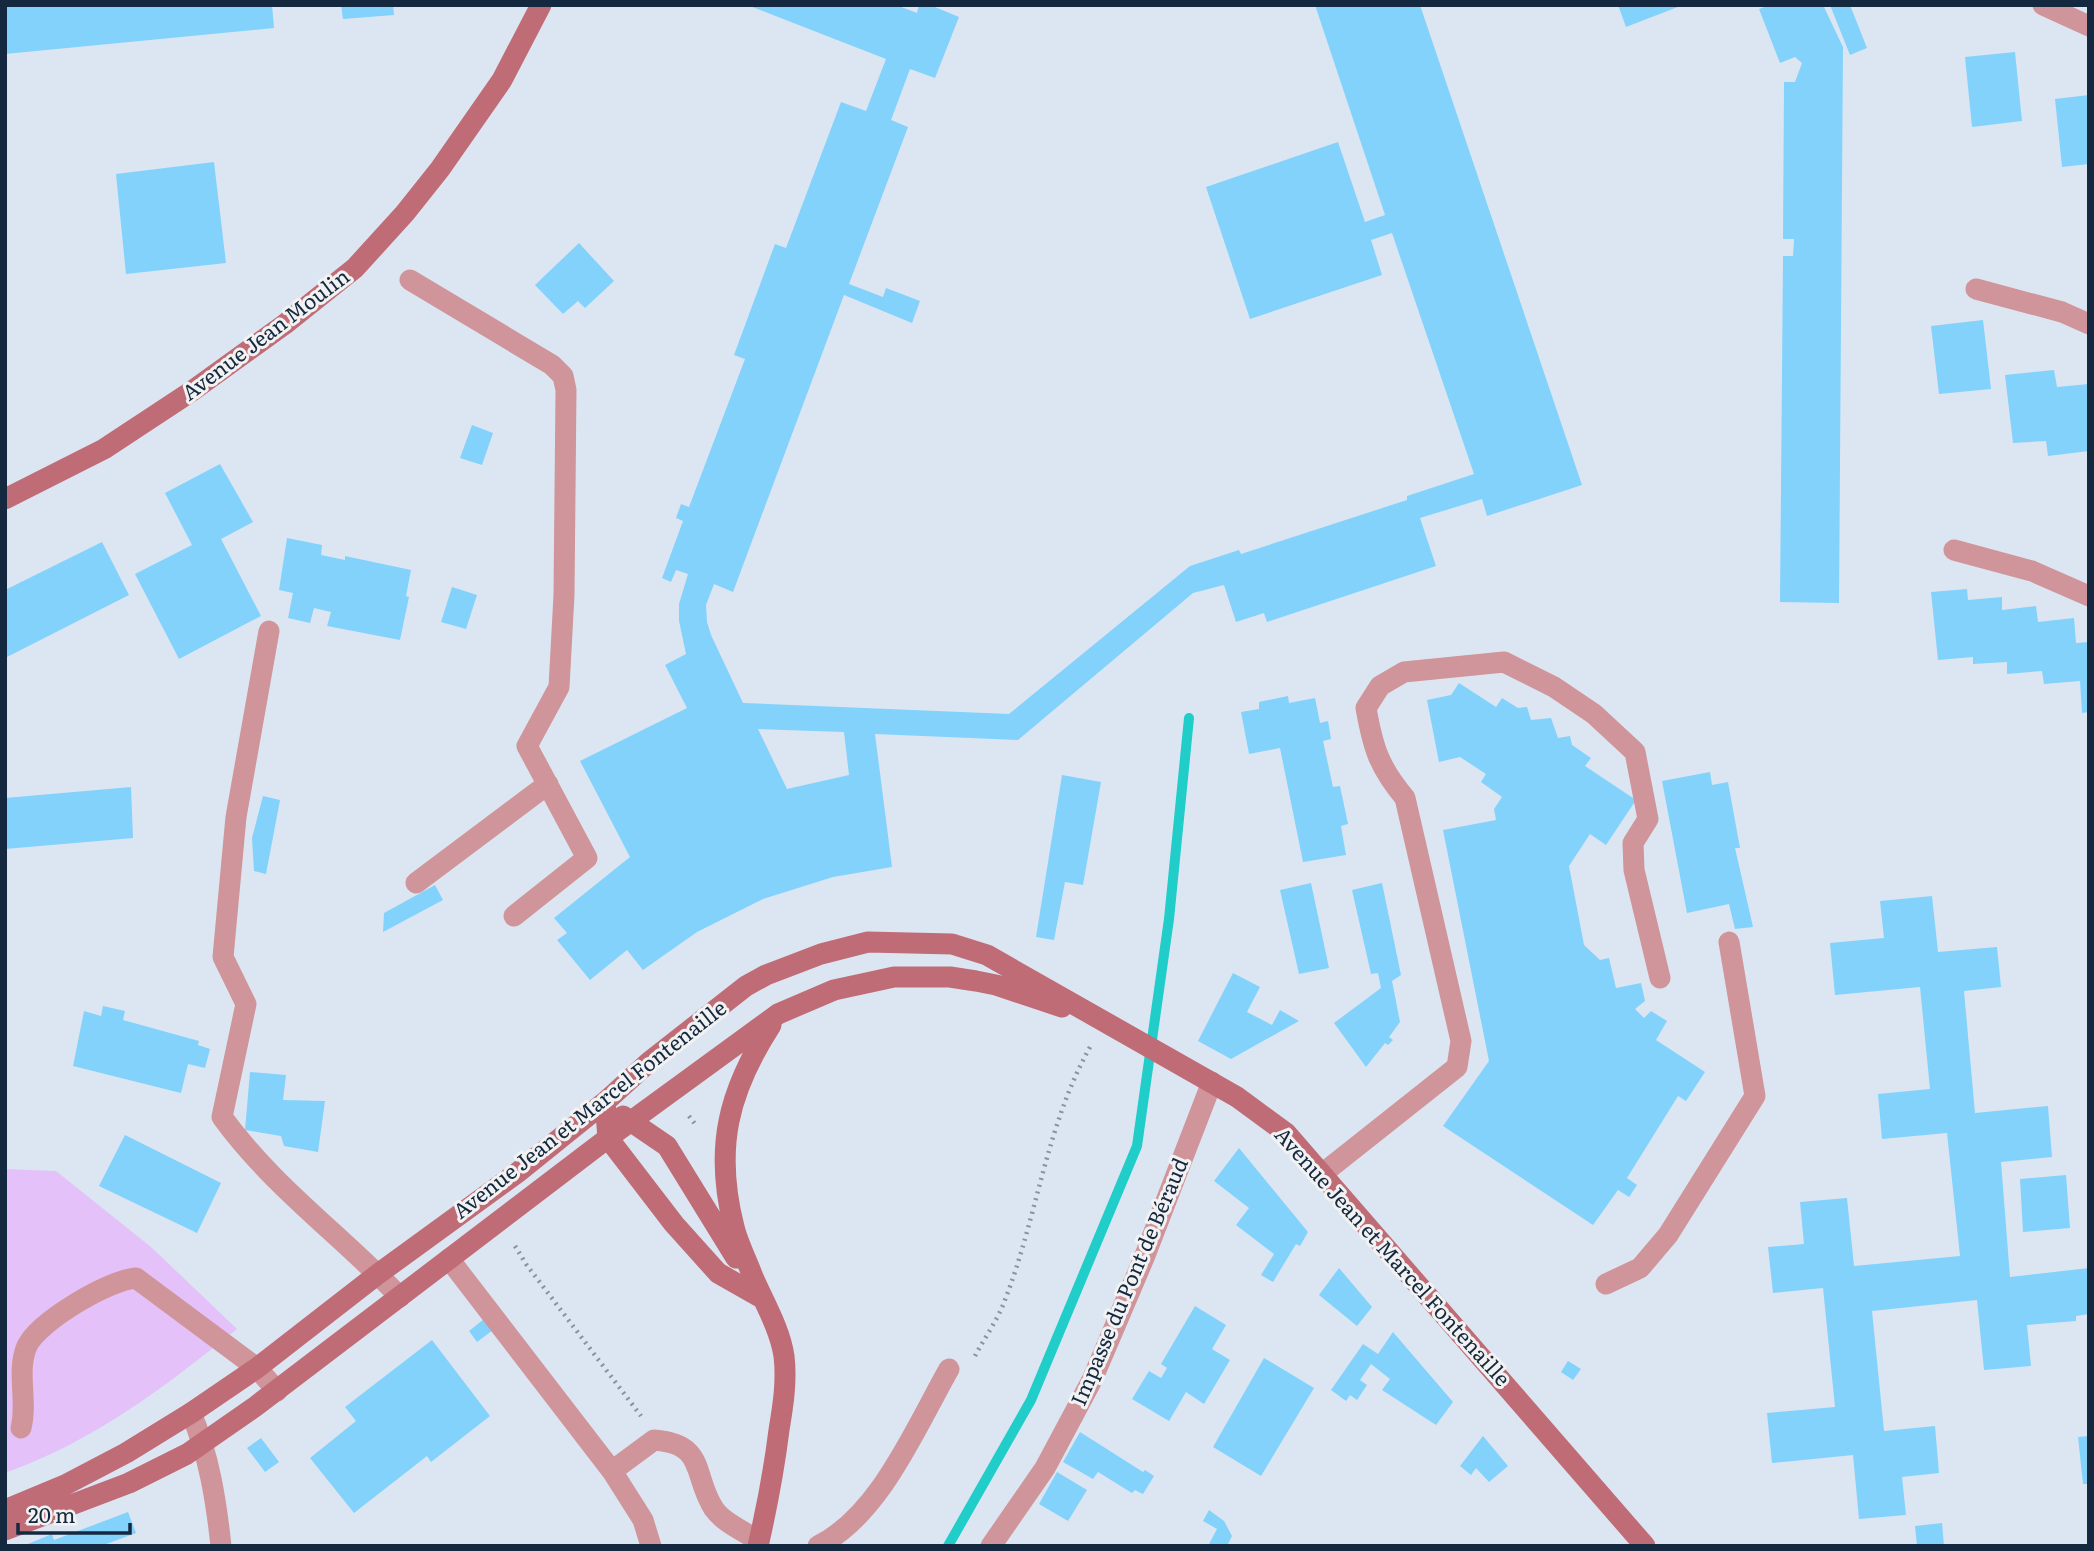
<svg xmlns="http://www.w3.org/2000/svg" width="2094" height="1551" font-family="Literata,serif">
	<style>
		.green { fill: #e4c1f8 }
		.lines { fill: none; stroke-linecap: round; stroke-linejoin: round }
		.stream { stroke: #21cdc9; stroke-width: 10 }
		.building { fill: #82d2fc; fill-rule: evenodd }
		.path { stroke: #8594a4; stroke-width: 4.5; stroke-dasharray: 2 5; stroke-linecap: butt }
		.lane { stroke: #cf959a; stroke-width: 21 }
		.street { stroke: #cf959a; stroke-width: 21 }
		.secondary { stroke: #c06c76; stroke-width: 21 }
		.labels { text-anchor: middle; stroke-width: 6; stroke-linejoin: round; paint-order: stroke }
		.street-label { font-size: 21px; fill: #14283f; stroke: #f2f2f2 }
	</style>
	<rect width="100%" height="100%" fill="#dce6f2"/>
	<!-- green -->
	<path class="green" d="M5,1169L56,1171L151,1247L237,1329C163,1388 96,1440 5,1473Z"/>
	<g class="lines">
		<!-- stream -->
		<path class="stream" d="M948,1546L1031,1400L1137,1146L1169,919L1189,718"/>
	</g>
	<!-- building -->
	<path class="building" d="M5,5H272L274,28L5,54Z
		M341,5H393L394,15L343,19Z
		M747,5H896L917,13L919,5H930L959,17L935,78L910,69L891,120L908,127L849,284L883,297L886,288L920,301L912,323L844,295L733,592L714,584L706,605L707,622L711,635L743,703L1009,714L1190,566L1239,550L1241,554L1407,500V496L1474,474L1392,233L1371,240L1382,275L1250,319L1206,187L1338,142L1365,222L1385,215L1315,5H1420L1582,485L1487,516L1482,499L1420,518L1436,566L1267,622L1264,613L1236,622L1224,585L1193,593L1018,740L875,734L892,867L833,877L763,899L697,932L643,970L627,950L590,980L557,940L567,933L554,918L630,857L580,761L687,708L665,665L686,654L679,621V604L688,574L676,570L671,582L662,578L683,521L676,518L681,504L689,507L745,359L734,355L775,244L786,248L841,102L866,111L886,59ZM758,729L844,732L849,775L787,789Z
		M1618,5H1683L1626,27Z
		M1770,5H1823L1843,47L1839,603L1780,602L1783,256H1793L1794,239H1783L1784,82H1795L1802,63L1795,57L1780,63L1759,9Z
		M1830,5H1850L1867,48L1850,55Z
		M2015,52L2022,121L1972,127L1965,57Z
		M2089,95V164L2062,167L2055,99Z
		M214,162L226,263L126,274L116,174Z
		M579,243L614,281L585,308L578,301L563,314L535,285Z
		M1983,320L1991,389L1939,394L1931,326Z
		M2054,370L2057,387L2089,384V451L2048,456L2046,441L2013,443L2005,375Z
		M472,425L493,433L482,465L460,458Z
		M220,464L253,522L221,539L261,616L179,659L135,574L192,545L165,493Z
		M287,538L322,545L321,555L345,560V556L411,570L406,596L409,597L400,640L327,626L331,612L314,608L310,623L288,618L293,593L279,590Z
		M102,542L129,595L5,658V590Z
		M452,587L477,595L466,629L441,622Z
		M1967,589L1968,600L2002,597V610L2036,606L2038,622L2074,618L2076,643L2089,642V712L2082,713L2080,681L2044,684L2042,671L2007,674V662L1973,664V657L1938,660L1931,592Z
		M1459,683L1496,707L1502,698L1518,708L1527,707L1531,720L1551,718L1558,738L1570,736L1572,745L1591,758L1585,766L1636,800L1606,845L1590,834L1569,866L1584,945L1600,960L1609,958L1616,988L1641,983L1645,1001L1635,1009L1644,1018L1651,1011L1667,1021L1656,1040L1705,1072L1686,1101L1678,1096L1627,1178L1637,1185L1629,1197L1618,1190L1593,1225L1443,1126L1489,1061L1443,830L1496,820L1494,809L1502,797L1481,782L1486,774L1460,757L1439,762L1427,700L1451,695Z
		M1288,696L1289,703L1315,698L1320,723L1328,721L1331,739L1323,741L1333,787L1340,786L1348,824L1341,826L1346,855L1303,862L1280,748L1249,754L1241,712L1259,709V702Z
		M1710,772L1712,785L1728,782L1740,848H1735L1753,927L1735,929L1729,904L1687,913L1662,781Z
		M1062,775L1101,782L1083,885L1065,882L1054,940L1036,937Z
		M131,787L133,838L5,849V798Z
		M263,796L280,800L266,874L254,871L252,838Z
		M1311,883L1329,968L1299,974L1280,890Z
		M1382,883L1401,975L1392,981L1400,1022L1389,1037L1393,1040L1388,1045L1385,1043L1366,1067L1334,1023L1381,988L1378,973L1371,974L1352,890Z
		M435,885L443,900L383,932L384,913Z
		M1932,896L1938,952L1997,947L2001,987L1964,991L1975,1113L2048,1106L2052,1157L2001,1162L2010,1277L2089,1268V1314L2076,1316V1321L2027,1325L2031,1366L1984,1370L1977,1300L1872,1311L1884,1431L1935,1426L1939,1473L1902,1477L1906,1515L1859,1519L1853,1455L1772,1463L1767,1413L1835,1407L1823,1288L1773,1293L1768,1247L1804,1244L1800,1202L1847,1198L1854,1266L1960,1256L1947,1133L1882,1139L1878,1094L1930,1089L1920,987L1835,995L1830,943L1884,938L1880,901Z
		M1233,973L1260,987L1247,1012L1272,1025L1280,1010L1299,1021L1231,1059L1198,1041Z
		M103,1006L125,1011L123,1020L199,1041L198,1045L210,1049L205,1068L188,1064L181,1093L73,1066L84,1011L101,1016Z
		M250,1072L286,1075L283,1100L325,1101L318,1152L284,1146L281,1136L245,1130Z
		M125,1135L221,1183L197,1233L99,1186Z
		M1239,1148L1308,1232L1300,1246L1296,1244L1273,1282L1261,1275L1274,1254L1236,1225L1249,1208L1214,1181Z
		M2066,1175L2070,1228L2023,1232L2020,1179Z
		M1339,1268L1372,1307L1357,1326L1319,1295Z
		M1195,1306L1226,1325L1212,1349L1230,1360L1204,1404L1186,1392L1169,1421L1132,1399L1149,1371L1161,1378L1167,1368L1161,1364Z
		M484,1319L493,1330L477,1342L469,1331Z
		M1393,1332L1453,1402L1436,1425L1382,1390L1390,1379L1371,1364L1360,1380L1367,1385L1357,1400L1350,1395L1346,1401L1331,1390L1363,1344L1378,1354Z
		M432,1340L490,1416L431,1462L427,1456L354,1513L310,1458L356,1421L345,1407Z
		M1264,1358L1314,1388L1261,1476L1213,1447Z
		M1568,1361L1581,1369L1573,1380L1561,1372Z
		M1080,1432L1143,1472L1145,1470L1154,1476L1143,1494L1135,1490L1132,1493L1098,1472L1093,1479L1063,1462Z
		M1483,1436L1508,1466L1489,1482L1476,1468L1471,1475L1460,1466Z
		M2089,1436V1484H2083L2078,1437Z
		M261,1438L279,1462L265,1472L247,1448Z
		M1057,1472L1087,1490L1068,1521L1039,1504Z
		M1209,1510L1224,1521L1232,1536L1227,1546H1208L1217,1529L1203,1521Z
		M128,1512L136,1533L101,1546H23L52,1534L54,1540Z
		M1942,1523L1944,1546H1917L1915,1526Z"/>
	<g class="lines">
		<!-- path -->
		<path class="path" d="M689,1116L695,1124
			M515,1246L526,1264L641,1416
			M975,1356C984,1339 996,1322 1003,1305C1037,1220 1045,1128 1090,1047"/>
		<!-- lane -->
		<path class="lane" d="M410,280L552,365L563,376L566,390L564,595L559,687L527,746L587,858L514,916
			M1976,289L2062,312L2089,324
			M1954,550L2032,571L2089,596
			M269,631L236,817L223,957L246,1004L222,1117C273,1187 341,1235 400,1297
			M416,883L548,784
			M1322,1174L1457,1067L1461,1041L1405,798C1379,767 1373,748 1366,708L1380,686L1404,672L1504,662L1554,687L1594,714L1635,752L1648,819L1633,843L1634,870L1660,978
			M449,1259L612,1471L643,1520L651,1546
			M1606,1284L1640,1268L1668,1235L1755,1096L1729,942
			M191,1413C209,1455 216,1500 221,1546
			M21,1428C28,1402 16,1371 27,1346C39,1321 109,1280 136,1278L257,1368L277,1391
			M612,1471L654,1440C707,1444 692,1475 714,1509C724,1523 745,1532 759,1541
			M818,1546C880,1515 916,1427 949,1369"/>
		<!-- street -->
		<path class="street" d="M2043,5L2089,26
			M991,1546L1045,1468L1092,1380L1144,1258L1212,1082"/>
		<!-- secondary -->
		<path class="secondary" d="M5,499L104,449L192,391L285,324L355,268L405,213L440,169L502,80L541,5
			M605,1102L608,1138L674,1224L718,1273L762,1298
			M623,1116L667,1146L736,1258
			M5,1510L65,1485L126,1453L191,1413L257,1368L378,1274L517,1173L605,1102L649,1062L746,986L766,975L821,954L868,942L952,944L987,955L1237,1097L1286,1133L1645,1546
			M5,1530L129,1483L187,1454L256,1406L608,1138L778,1014L834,990L894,977H950L976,981L996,985L1062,1007
			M758,1546C767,1507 774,1470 779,1430C783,1406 787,1381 784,1356C780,1329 764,1302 753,1277C747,1260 738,1244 734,1227C714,1148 728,1092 771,1025"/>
	</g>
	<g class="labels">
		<!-- street labels -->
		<g class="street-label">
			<text transform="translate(266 335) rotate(-37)" y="7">Avenue Jean Moulin</text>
			<text transform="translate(590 1110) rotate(-38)" y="7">Avenue Jean et Marcel Fontenaille</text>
			<text transform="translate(1392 1257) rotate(48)" y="7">Avenue Jean et Marcel Fontenaille</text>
			<text transform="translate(1130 1282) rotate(-67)" y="7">Impasse du Pont de Béraud</text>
		</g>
	</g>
	<!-- border -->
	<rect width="2094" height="1551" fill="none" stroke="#14283f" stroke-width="14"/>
	<!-- scale -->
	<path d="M18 1523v10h112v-10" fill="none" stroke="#14283f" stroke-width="3.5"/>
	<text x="28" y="1523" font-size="21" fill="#14283f" stroke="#f2f2f2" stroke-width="5" paint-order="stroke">20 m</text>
</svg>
